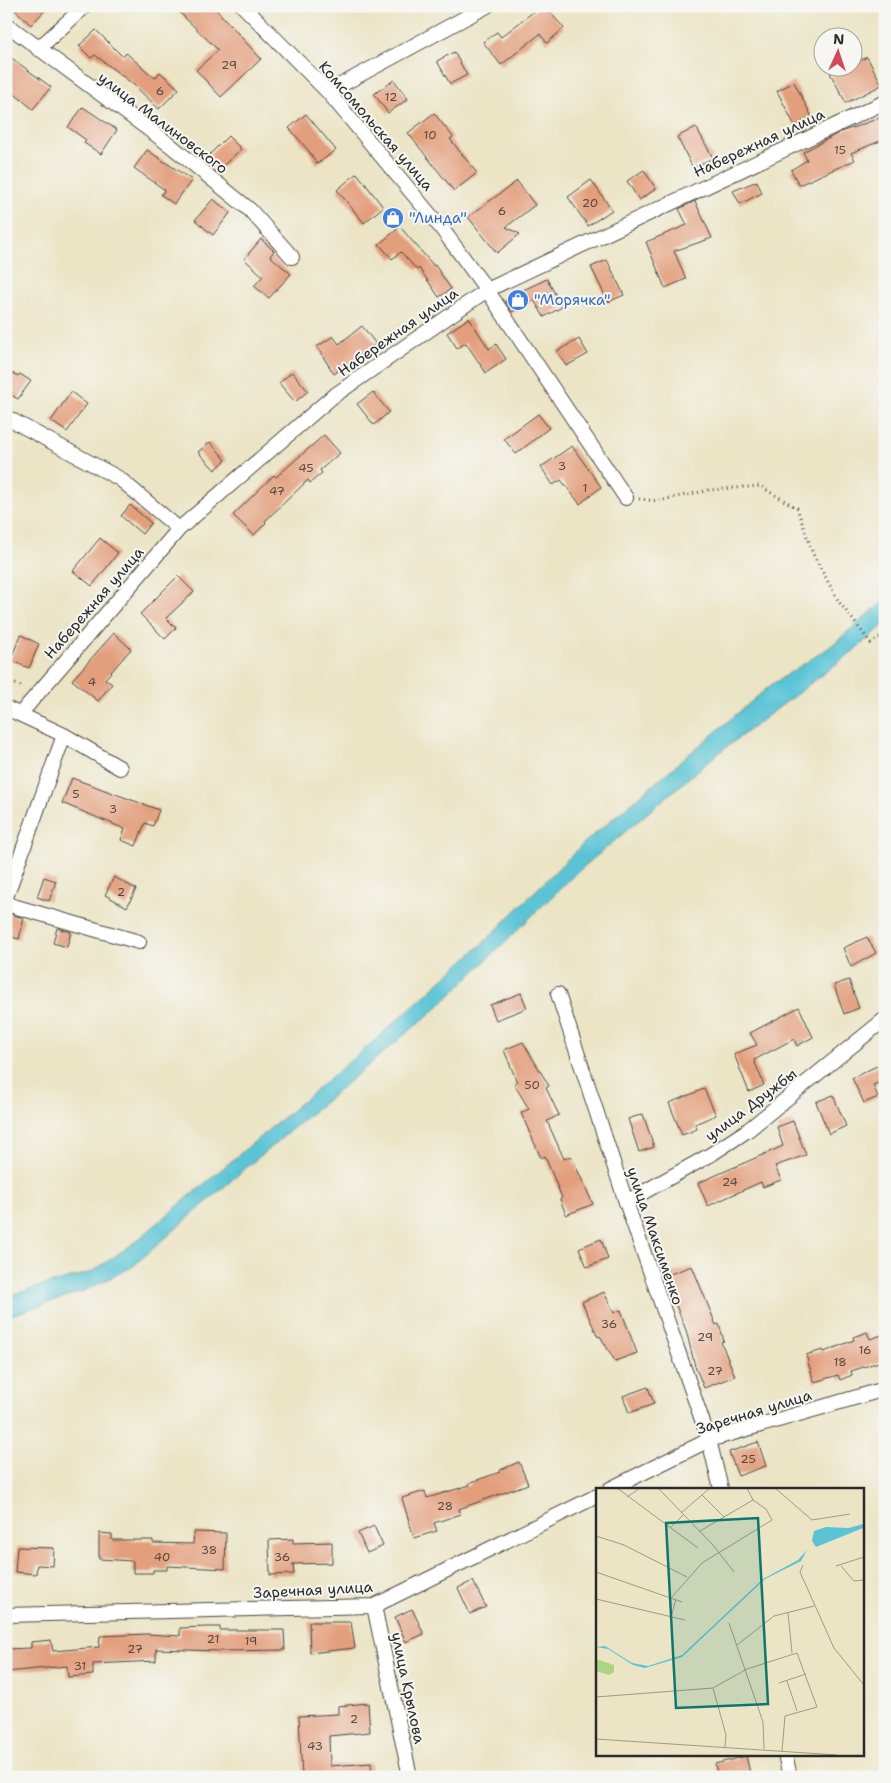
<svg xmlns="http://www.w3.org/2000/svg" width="891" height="1783" font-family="'Shantell Sans',sans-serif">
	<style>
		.water { fill: #5ac4d5; stroke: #427880 }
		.building { fill: #e39e7b }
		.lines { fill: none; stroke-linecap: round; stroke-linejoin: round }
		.street-casing { stroke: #484742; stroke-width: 16 }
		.path { stroke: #484742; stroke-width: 3; stroke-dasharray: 1 4; stroke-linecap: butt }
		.street { stroke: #fff; stroke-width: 14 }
		.labels { text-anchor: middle; stroke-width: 4; stroke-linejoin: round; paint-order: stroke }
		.number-label { font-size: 12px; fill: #59483f }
		.street-label { font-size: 15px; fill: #2b2b2b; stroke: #f6f6f2 }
		.shop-label { font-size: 15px; fill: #366cbe; stroke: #f6f6f2; text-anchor: start }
		.inset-road { fill: none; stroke: #9e9a87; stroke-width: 1 }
		.view { fill: #0f766e; fill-opacity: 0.15; stroke: #0f766e; stroke-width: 2.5 }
		.inset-edge { fill: none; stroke: #2b2b2b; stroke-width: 2.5 }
	</style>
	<rect width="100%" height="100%" fill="#f6f6f2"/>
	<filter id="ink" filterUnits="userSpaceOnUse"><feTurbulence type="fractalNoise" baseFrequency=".02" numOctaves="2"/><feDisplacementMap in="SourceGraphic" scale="10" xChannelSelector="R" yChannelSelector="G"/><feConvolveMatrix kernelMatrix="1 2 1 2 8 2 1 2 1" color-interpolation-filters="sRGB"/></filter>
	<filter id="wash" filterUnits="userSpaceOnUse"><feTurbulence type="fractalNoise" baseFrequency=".0096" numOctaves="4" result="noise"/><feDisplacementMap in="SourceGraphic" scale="20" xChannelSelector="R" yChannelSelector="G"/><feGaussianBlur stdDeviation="1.12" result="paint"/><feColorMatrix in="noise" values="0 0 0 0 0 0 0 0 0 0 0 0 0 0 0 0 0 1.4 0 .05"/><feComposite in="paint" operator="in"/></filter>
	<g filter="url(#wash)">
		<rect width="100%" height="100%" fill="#ebe4c5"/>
		<!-- water -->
		<path class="water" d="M885,600V624L852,652L716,755L574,875L439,1006L241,1172L132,1267L84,1291L6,1317V1296L92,1272L134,1243L367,1047L482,944L583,844L771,685L830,647Z"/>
		<g id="blocks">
			<!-- building -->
			<path class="building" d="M11,6H49L31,25Z
				M173,6H213L261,59L221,97L196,70L218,50Z
				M541,6H544L564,28L547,43L540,34L501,65L483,42L497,32L501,37Z
				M96,30L123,57L126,53L155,78L160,72L179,89L159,109L134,85L95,55L91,58L79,46Z
				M454,52L467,75L450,84L437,61Z
				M6,54L51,87L33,109L6,87Z
				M867,57L882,85L846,103L830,73L842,68H854V64Z
				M394,80L408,99L388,113L374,94Z
				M794,82L812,117L795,126L777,91Z
				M83,107L117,130L101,154L84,143L86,140L68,127Z
				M434,113L453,137L450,139L477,173L454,191L408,133Z
				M306,114L336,150L317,164L308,150L289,128Z
				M885,116V139L851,153L855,160L799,185L791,170L807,160L803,152L841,132Z
				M696,127L713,158L693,168L677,137Z
				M228,136L241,149L221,168L209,155Z
				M147,150L192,180L174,204L161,195L165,190L134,168Z
				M644,170L656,189L639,200L627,181Z
				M357,173L383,207L364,223L337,190Z
				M591,180L612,210L588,226L568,197Z
				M517,181L535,205L506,227L520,234L497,253L468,217Z
				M757,181L762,193L740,204L733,191Z
				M213,199L230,213L213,235L195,220Z
				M695,201L712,238L674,251L686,279L665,288L646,242L687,225L679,209Z
				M400,227L434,266L435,265L451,289L439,297L419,268L417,270L401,252L392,259L379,244Z
				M261,239L274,251L270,256L291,274L269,298L254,286L263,276L244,259Z
				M607,260L624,295L608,302L591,267Z
				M547,279L562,307L544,317L534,300L512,312L505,301L509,299L508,297Z
				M469,318L489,349L496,344L506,359L486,373L466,343L457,348L447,333Z
				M362,326L376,344L334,374L317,347L333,336L339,344Z
				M579,339L588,354L566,366L557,351Z
				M6,370L18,376L20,374L31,381L18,399L6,392Z
				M292,372L308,391L295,402L279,383Z
				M71,392L87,404L67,432L51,421Z
				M373,392L389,412L374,425L357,404Z
				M538,414L549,428L516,454L504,439Z
				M324,435L340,453L320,470L322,473L310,483L308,480L265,521L266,523L254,535L233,515L274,475L276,477Z
				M210,442L226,460L215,470L198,452Z
				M572,446L601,487L580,504L561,480L553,485L541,467Z
				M130,505L151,523L142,534L121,516Z
				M100,538L118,553L92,586L73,571Z
				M178,576L194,592L166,618L176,628L165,639L140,614Z
				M114,633L131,649L105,679L112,684L98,701L72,680Z
				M21,635L39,644L29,668L10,660Z
				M72,778L159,810L153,826L145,823L136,846L121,840L125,829L62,803Z
				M44,877L56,881L49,901L37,897Z
				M114,877L136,889L127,907L105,895Z
				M6,913L24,918L19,939L6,936Z
				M57,928L71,932L67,947L53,943Z
				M867,937L876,953L851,967L843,948Z
				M849,980L859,1008L844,1014L834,985Z
				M521,993L527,1008L496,1020L490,1005Z
				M799,1007L813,1037L797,1046L794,1039L754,1060L764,1085L749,1092L734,1054L757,1045L750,1033Z
				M523,1042L549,1086L546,1088L559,1115L547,1121L564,1159L571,1156L593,1204L566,1215L560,1199L562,1198L545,1156L541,1158L521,1113L529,1109L514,1084L517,1082L504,1050Z
				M885,1062V1080L873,1085L878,1097L864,1103L852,1078Z
				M704,1089L716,1115L695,1124L697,1129L682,1135L669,1103Z
				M833,1095L846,1126L829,1134L816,1102Z
				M643,1114L654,1147L639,1152L628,1119Z
				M793,1121L806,1155L775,1166L781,1180L763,1187L761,1182L708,1206L698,1183L783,1146L777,1127Z
				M601,1239L608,1259L587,1267L579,1248Z
				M692,1266L716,1325L719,1324L724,1341L721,1342L735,1376L704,1388L695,1366L686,1330L675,1303L677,1302L667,1275Z
				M604,1292L614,1313L621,1310L637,1353L615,1361L600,1336L598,1337L582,1302Z
				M867,1332L870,1339L885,1334V1360L851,1371L852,1375L840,1380L838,1375L814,1382L806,1355L823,1350L824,1352L854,1340L853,1337Z
				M648,1387L654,1404L629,1413L623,1396Z
				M758,1442L766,1466L738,1476L729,1452Z
				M519,1462L528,1484L459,1509L461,1514L434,1523L437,1531L414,1538L402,1498L425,1491L427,1498L470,1485L469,1483L500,1472V1470Z
				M374,1526L383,1546L367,1553L358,1533Z
				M194,1532L226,1533L225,1569L167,1566V1570H153V1573H133V1561L99,1559V1533L112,1534V1540H153V1543L193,1544Z
				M293,1539V1543L332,1542V1563L293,1564L294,1574L270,1575L269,1540Z
				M17,1547L54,1548L53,1566L37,1565L36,1574L15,1572Z
				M473,1581L486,1607L470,1614L458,1588Z
				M412,1609L424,1634L406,1642L395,1617Z
				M309,1622H351L355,1648L310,1653Z
				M206,1627H220V1630H284L285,1650L220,1651L156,1649V1661L93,1664V1675L68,1677L67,1666L6,1672V1649L31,1648V1642L51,1640L53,1651L99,1647L100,1636L147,1634L180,1636V1628Z
				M368,1703L370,1732L329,1736L330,1766L371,1763L372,1777H302L299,1716L338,1714V1706Z
				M746,1756L751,1777H718L715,1764Z"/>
		</g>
	</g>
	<g filter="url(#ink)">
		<use href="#blocks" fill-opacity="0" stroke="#484742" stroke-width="1"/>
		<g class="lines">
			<!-- street casing -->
			<g class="street-casing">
				<path id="street" d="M243,6L328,92L442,229L487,290L626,498
					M6,24L170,145L250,210L292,257
					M38,49L85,6
					M328,92L487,6
					M6,417L120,479L179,529
					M6,708L64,735L120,768
					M21,713L179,529L332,397L487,290L885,102
					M6,897L64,735
					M6,904L139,942
					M558,994L626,1202L709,1440L721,1489
					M626,1202L710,1155L748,1130L885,1019
					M610,1489L709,1440L885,1389
					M374,1606L410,1777
					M6,1615L374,1606L597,1496
					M785,1754L790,1777"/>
			</g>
			<!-- path -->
			<path class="path" d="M639,499L658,501L709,490L760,486L797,508L813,554L839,602L871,643L885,634
				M6,680L24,687"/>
			<!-- street -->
			<use href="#street" class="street"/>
		</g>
	</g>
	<!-- icons -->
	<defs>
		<g id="shop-disc" transform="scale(1.125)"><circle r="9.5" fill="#3f7fe0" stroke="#f6f6f2"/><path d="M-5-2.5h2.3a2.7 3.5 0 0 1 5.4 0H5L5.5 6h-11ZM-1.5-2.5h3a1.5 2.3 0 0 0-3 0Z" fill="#fff"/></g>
	</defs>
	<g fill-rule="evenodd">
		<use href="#shop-disc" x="393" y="218"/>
		<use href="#shop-disc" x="518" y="300"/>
	</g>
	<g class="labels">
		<!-- number labels -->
		<g class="number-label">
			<text x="229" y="69">29</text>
			<text x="160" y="95">6</text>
			<text x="391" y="101">12</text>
			<text x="430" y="139">10</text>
			<text x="840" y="154">15</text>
			<text x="590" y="207">20</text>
			<text x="502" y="215">6</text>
			<text x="562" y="470">3</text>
			<text x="306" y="472">45</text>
			<text x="585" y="492">1</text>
			<text x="277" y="495">47</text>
			<text x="92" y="686">4</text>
			<text x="76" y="798">5</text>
			<text x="113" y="813">3</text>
			<text x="121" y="896">2</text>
			<text x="532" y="1089">50</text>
			<text x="730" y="1186">24</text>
			<text x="609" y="1328">36</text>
			<text x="705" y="1341">29</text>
			<text x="865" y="1354">16</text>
			<text x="840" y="1366">18</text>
			<text x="715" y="1375">27</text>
			<text x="748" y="1463">25</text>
			<text x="445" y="1510">28</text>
			<text x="209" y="1554">38</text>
			<text x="162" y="1561">40</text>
			<text x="282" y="1561">36</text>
			<text x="213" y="1643">21</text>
			<text x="251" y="1645">19</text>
			<text x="135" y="1653">27</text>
			<text x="80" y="1670">31</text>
			<text x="354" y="1723">2</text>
			<text x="315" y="1750">43</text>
		</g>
		<!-- street labels -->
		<g class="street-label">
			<text transform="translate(163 123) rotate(37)" y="5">улица Малиновского</text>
			<text transform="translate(376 126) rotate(49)" y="5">Комсомольская улица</text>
			<text transform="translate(759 143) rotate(-25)" y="5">Набережная улица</text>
			<text transform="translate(398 332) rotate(-35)" y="5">Набережная улица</text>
			<text transform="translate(94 603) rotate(-49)" y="5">Набережная улица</text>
			<text transform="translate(751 1105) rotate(-37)" y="5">улица Дружбы</text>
			<text transform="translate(655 1236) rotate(71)" y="5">улица Максименко</text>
			<text transform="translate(754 1412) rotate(-17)" y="5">Заречная улица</text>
			<text transform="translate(313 1590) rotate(-3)" y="5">Заречная улица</text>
			<text transform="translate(408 1688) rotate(78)" y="5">улица Крылова</text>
		</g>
		<!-- shop labels -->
		<g class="shop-label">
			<text x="409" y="223">"Линда"</text>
			<text x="534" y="305">"Морячка"</text>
		</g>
	</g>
	<!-- overview -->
	<g transform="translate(596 1488)">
		<rect width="268" height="268" fill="#ebe4c5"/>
		<path d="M0,171L18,177V184L13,187L0,183Z" fill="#aad682"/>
		<path d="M267,36V40L220,59L216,53L218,43L230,39L253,40ZM211,62L205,73L169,91L86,169L49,180L37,177L12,161L0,159L9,158L36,175L52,178L86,167L167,91L202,72Z" fill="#5ac4d5"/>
		<path class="inset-road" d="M21,0L102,60M62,0L117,57L138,84M179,0L216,32L254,26M106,7L128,29M31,9L44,0M85,25L114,0M74,40L87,27M104,43L157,12M0,48L28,57L91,89M207,77L204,84L238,160L268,197M240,78L268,69M245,78L258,93L268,92M0,84L86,114M76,109L106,75L176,32L170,21L157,12L151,0M0,111L89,132M192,125L196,165M75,129L80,111M133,135L167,234L168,261M141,157L178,128L218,118M191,193L201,223M183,195L210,186M117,200L130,247L129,259M0,209L117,200L151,181L201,165L221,219L189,228L186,263M0,251L241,267"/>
		<path class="view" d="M162,30L172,216L80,220L70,35Z"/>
		<rect width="268" height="268" class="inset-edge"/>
	</g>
	<!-- margin -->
	<rect width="891" height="1783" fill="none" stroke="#f6f6f2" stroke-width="25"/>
	<!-- north arrow -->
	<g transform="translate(838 52) rotate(3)"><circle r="24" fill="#f6f6f2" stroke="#a5a5a2"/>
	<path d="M0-4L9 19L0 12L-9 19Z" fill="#d1495b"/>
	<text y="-8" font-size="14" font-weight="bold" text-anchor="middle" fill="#2b2b2b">N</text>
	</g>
</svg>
